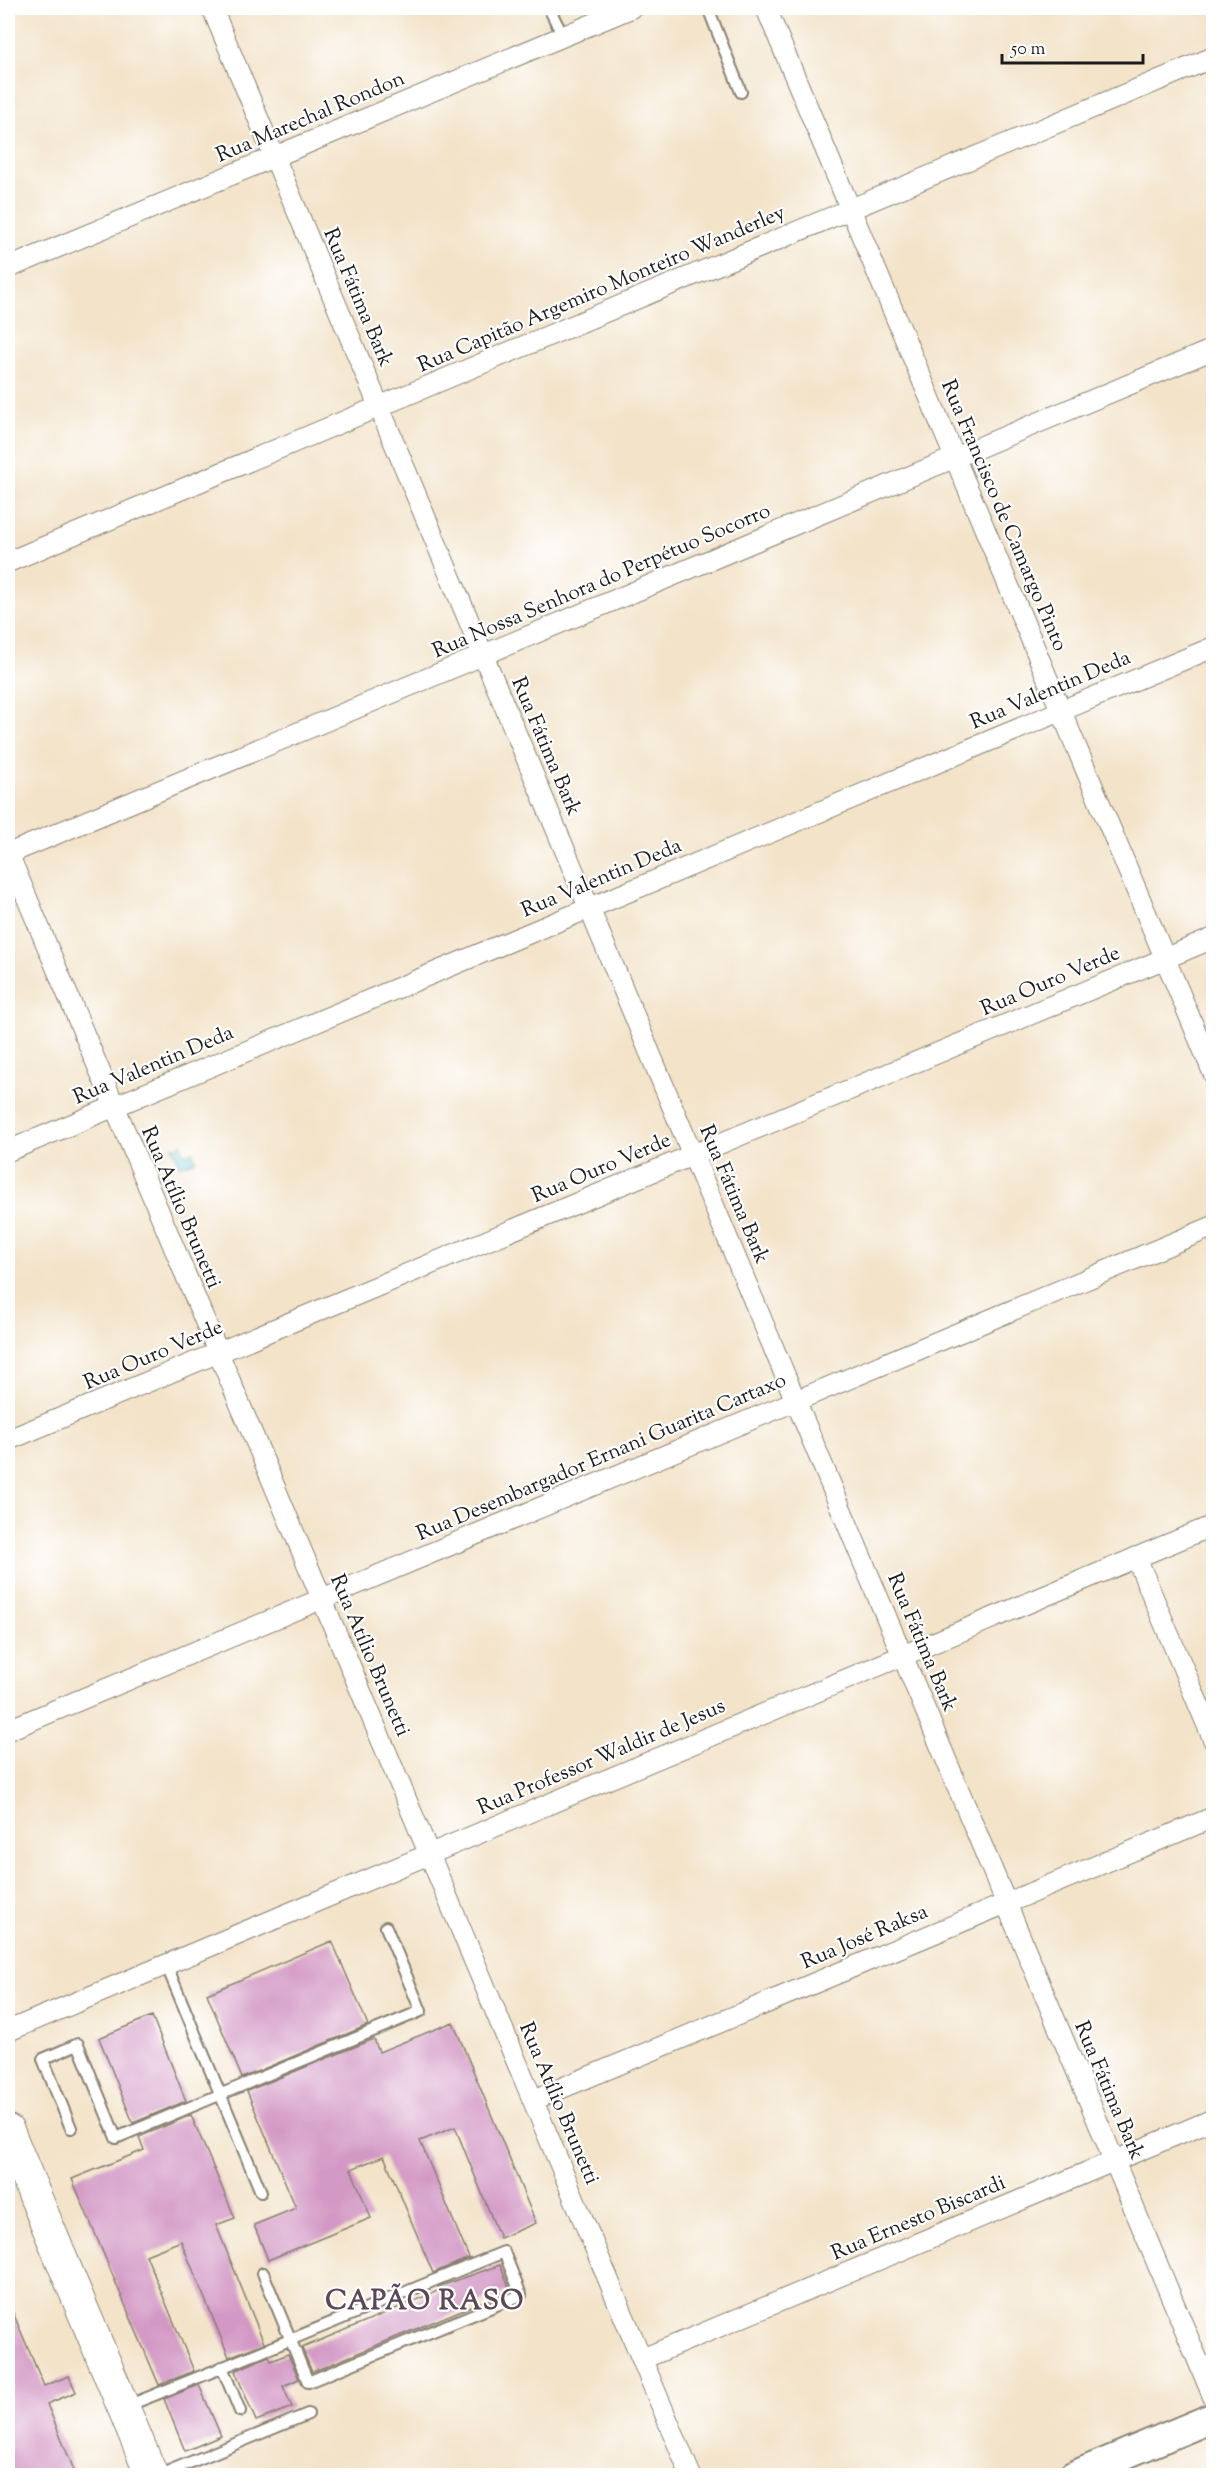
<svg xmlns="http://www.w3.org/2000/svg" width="1221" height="2483" font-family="'Sorts Mill Goudy',serif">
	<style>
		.water { fill: #54bed0; stroke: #386d76; stroke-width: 1.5 }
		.building { fill: #d398c5 }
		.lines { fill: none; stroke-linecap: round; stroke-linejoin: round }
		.lane-casing { stroke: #888072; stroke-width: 14 }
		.street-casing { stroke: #888072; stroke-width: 22 }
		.secondary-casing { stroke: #888072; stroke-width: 32 }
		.primary-casing { stroke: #888072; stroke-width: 34 }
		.lane { stroke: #fff; stroke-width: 10 }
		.street { stroke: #fff; stroke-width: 20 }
		.secondary { stroke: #fff; stroke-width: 28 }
		.primary { stroke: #fff; stroke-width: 32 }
		.labels { text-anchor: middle; stroke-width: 4.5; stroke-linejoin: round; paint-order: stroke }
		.street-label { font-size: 21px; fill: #1c1c1c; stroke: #fff }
		.district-label { font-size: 27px; font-weight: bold; letter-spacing: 1.5px; fill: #5c4757; stroke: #fff }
	</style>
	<rect width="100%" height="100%" fill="#fff"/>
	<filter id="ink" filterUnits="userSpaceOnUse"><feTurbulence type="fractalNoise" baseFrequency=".0167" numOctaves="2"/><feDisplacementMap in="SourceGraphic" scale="12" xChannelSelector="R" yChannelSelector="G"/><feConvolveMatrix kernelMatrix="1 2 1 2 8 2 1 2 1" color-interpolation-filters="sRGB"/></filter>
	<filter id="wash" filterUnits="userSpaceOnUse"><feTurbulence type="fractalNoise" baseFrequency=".008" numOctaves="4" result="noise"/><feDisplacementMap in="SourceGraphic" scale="24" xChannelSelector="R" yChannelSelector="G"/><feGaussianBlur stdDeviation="1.35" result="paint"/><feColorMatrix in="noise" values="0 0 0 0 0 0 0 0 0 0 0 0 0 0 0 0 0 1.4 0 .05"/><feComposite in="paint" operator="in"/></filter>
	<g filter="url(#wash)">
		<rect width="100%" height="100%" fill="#f3e3c9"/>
		<!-- water -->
		<path class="water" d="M181,1143L185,1154L193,1152L196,1160L180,1166L173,1147H179Z"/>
		<g id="blocks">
			<!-- building -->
			<path class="building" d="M332,1941L368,2025L242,2078L207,1994Z
				M152,2016L186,2101L133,2123L99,2038Z
				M453,2022L536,2223L500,2238L455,2127L420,2141L469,2258L433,2273L384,2156L351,2169L371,2218L268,2260L254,2225L296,2208L247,2091L374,2039L379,2052Z
				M191,2115L235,2218L216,2225L264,2343L229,2357L181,2241L146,2255L194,2371L159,2385L72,2179L144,2150L139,2137Z
				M500,2265L510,2290L312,2372L302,2348L440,2290L438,2287Z
				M8,2301L44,2386L69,2376L76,2392L47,2404L76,2475H8Z
				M288,2354L299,2379L283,2386L292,2407L256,2421L235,2371L269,2356L271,2361Z
				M199,2385L221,2436L185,2451L164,2399Z"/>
		</g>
	</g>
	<g filter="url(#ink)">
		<use href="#blocks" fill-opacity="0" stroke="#888072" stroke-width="1.5"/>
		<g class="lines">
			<!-- lane casing -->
			<g class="lane-casing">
				<path id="lane" d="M549,8L563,36
					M708,8L741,92
					M166,1964L261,2192
					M71,2128L43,2059L78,2044L116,2138L421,2011L386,1927
					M222,2367L240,2411
					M127,2406C253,2356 378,2303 504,2252L521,2295L308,2382L263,2273
					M157,2476L308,2414"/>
			</g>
			<!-- street casing -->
			<g class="street-casing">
				<path id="street" d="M212,8L1214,2399
					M766,8L1214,1075
					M8,268L631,8
					M8,562L1214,57
					M8,853L691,2476
					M8,854L1214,349
					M8,1151L1214,647
					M8,1440L1214,938
					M1136,1557L1214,1741
					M8,1730L1214,1226
					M8,2031L1214,1525
					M533,2100L1214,1817
					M642,2359L1214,2119"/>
			</g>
			<!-- secondary casing -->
			<g class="secondary-casing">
				<path id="secondary" d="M1073,2476L1214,2417"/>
			</g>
			<!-- primary casing -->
			<g class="primary-casing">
				<path id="primary" d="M8,2131L152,2476"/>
			</g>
			<!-- lane -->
			<use href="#lane" class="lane"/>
			<!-- street -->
			<use href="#street" class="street"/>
			<!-- secondary -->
			<use href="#secondary" class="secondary"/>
			<!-- primary -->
			<use href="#primary" class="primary"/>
		</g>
	</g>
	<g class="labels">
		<!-- street labels -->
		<g class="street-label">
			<text transform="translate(310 116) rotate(-23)" y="7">Rua Marechal Rondon</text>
			<text transform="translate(601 288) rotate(-23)" y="7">Rua Capitão Argemiro Monteiro Wanderley</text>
			<text transform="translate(359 297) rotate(67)" y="7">Rua Fátima Bark</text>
			<text transform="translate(1005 515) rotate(67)" y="7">Rua Francisco de Camargo Pinto</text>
			<text transform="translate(601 580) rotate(-23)" y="7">Rua Nossa Senhora do Perpétuo Socorro</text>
			<text transform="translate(1050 689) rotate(-23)" y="7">Rua Valentin Deda</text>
			<text transform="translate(547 746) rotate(67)" y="7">Rua Fátima Bark</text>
			<text transform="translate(601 877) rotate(-23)" y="7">Rua Valentin Deda</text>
			<text transform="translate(1050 980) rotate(-23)" y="7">Rua Ouro Verde</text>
			<text transform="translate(153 1064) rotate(-23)" y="7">Rua Valentin Deda</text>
			<text transform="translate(601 1167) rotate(-23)" y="7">Rua Ouro Verde</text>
			<text transform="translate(735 1194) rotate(67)" y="7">Rua Fátima Bark</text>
			<text transform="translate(182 1207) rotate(67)" y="7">Rua Atílio Brunetti</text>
			<text transform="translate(153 1354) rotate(-23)" y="7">Rua Ouro Verde</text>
			<text transform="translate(601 1456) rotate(-23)" y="7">Rua Desembargador Ernani Guarita Cartaxo</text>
			<text transform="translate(923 1642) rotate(67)" y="7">Rua Fátima Bark</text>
			<text transform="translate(371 1655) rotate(67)" y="7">Rua Atílio Brunetti</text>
			<text transform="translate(601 1756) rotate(-23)" y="7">Rua Professor Waldir de Jesus</text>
			<text transform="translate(864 1936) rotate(-23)" y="7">Rua José Raksa</text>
			<text transform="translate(1110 2090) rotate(67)" y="7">Rua Fátima Bark</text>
			<text transform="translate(560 2103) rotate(67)" y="7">Rua Atílio Brunetti</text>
			<text transform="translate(918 2217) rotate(-23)" y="7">Rua Ernesto Biscardi</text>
		</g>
		<!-- district labels -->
		<g class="district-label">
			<text x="425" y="2309">CAPÃO RASO</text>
		</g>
	</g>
	<!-- margin -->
	<rect width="1221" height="2483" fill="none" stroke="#fff" stroke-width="30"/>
	<!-- scale -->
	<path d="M1002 54v9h141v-9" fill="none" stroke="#1c1c1c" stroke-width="3"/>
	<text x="1011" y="54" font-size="18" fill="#1c1c1c" stroke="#ffffff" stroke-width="4.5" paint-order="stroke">50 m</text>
</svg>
